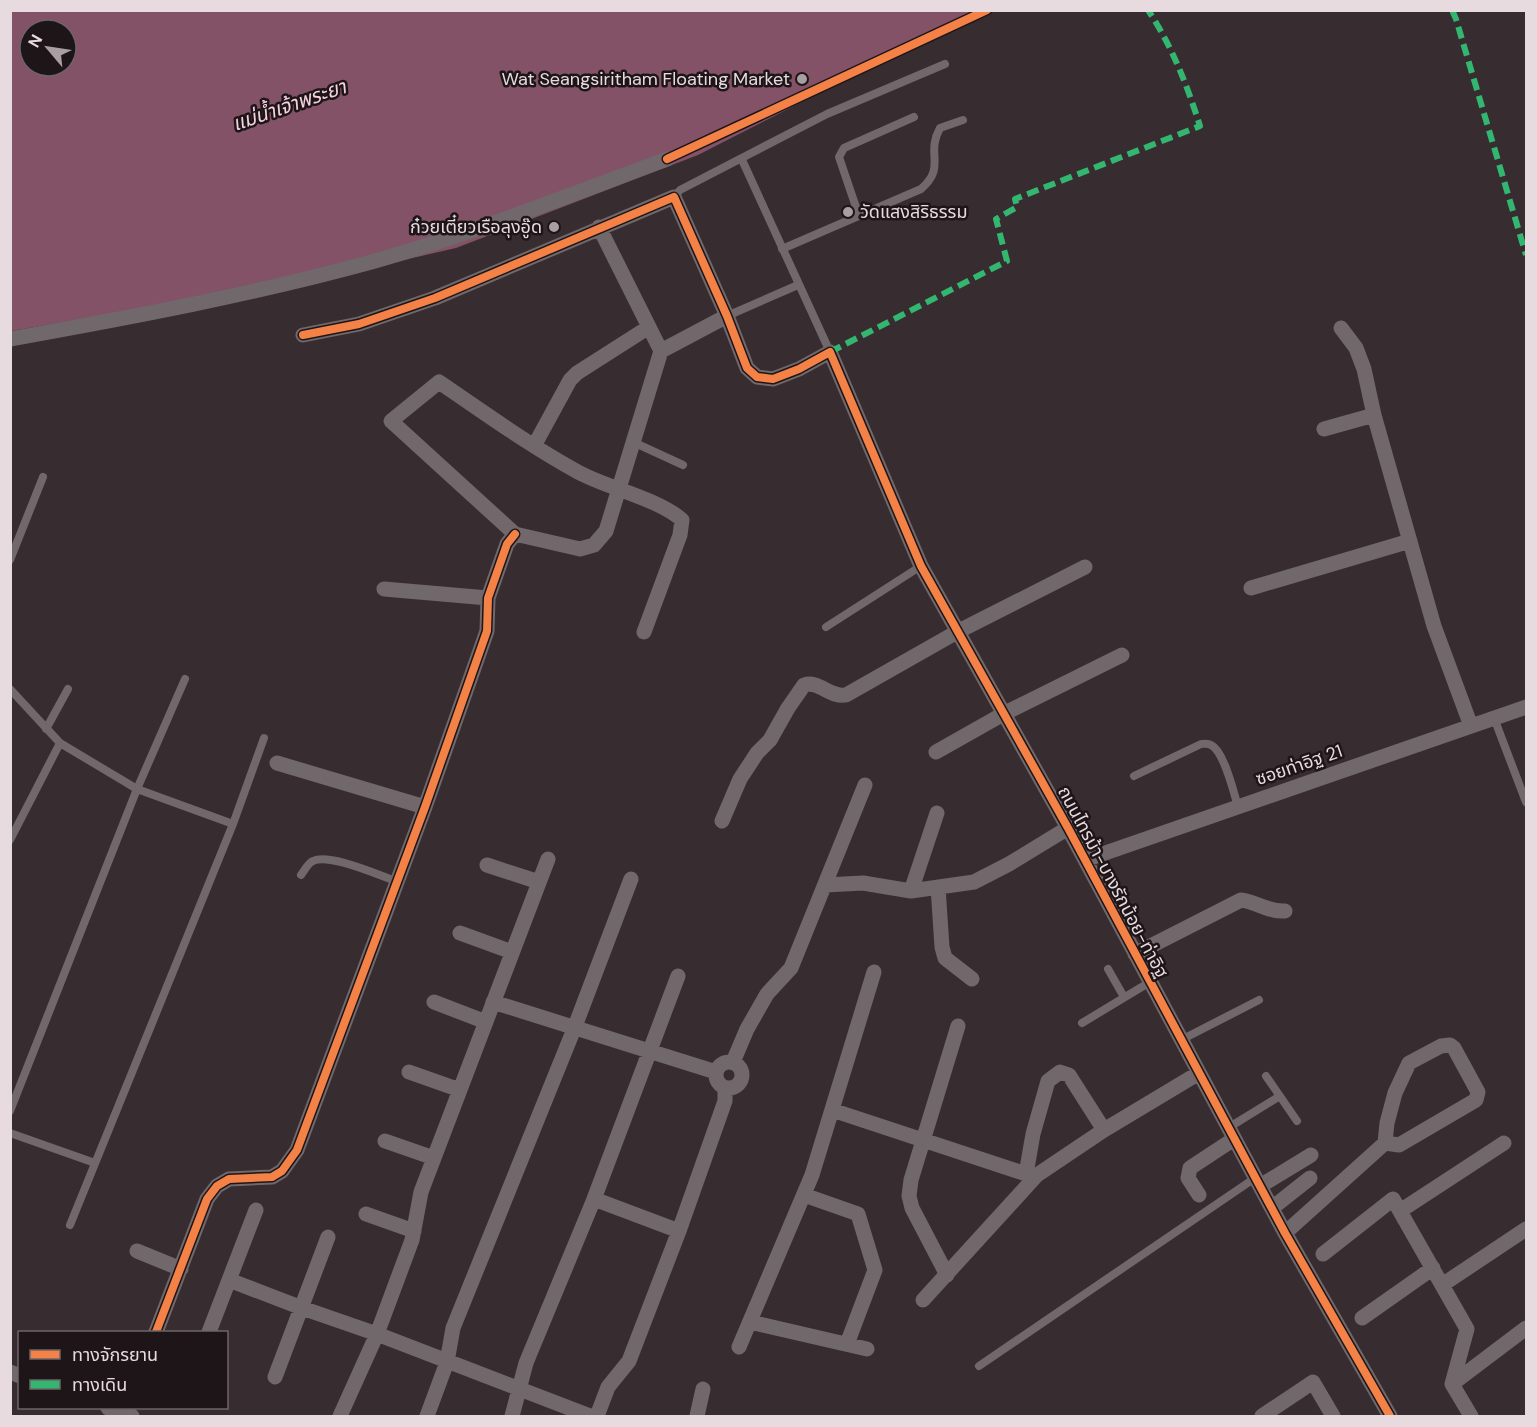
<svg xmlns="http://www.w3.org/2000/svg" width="1537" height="1427" font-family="'DM Sans','Noto Sans Thai',sans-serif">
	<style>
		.water { fill: #835267; fill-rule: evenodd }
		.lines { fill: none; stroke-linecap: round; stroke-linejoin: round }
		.lane { stroke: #70686b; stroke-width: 8 }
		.street { stroke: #70686b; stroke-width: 15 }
		.quiet { stroke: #33b770; stroke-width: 6; stroke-dasharray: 12 6; stroke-linecap: butt }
		.cycleway-casing { stroke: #1d1518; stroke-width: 11 }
		.cycleway { stroke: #f48246; stroke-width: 8 }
		.poi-dot { fill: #a99ea2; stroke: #1d1518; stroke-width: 2 }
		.labels { text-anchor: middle; stroke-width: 5; stroke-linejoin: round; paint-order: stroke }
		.poi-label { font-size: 18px; fill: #e7dbdf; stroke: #1d1518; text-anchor: end }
		.street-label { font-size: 18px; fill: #e7dbdf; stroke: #1d1518 }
		.water-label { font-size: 20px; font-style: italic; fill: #f5d2de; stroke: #1d1518 }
	</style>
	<rect width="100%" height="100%" fill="#372d31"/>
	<!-- water -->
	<path class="water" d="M11,11H980L698,155L456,248L343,274L11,331ZM30,30H66V66H30Z"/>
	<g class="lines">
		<!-- lane -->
		<path class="lane" d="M743,162L830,352
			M674,197L680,190L827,114L945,64
			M859,216L839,157L844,148L914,117
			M782,249L921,189C947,166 925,155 940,128L963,120
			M727,316L798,285
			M633,442L683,465
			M10,560L43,477
			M826,627L921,566
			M10,689L60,743L137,789L233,824
			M1494,718L1526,802
			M46,729L68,689
			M1134,776L1201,744C1204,744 1208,743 1211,745C1224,751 1234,793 1238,807
			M10,840L60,743
			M301,875C305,870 308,863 313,861C329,853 378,875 396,881
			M1108,969L1124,997
			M1082,1023L1150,982
			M1181,1040L1259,1000
			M1266,1076L1297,1121
			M10,1111L137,789L185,679
			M1228,1128L1280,1096
			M10,1133L95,1163
			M70,1225L233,824L264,738
			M979,1366L1255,1178"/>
		<!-- street -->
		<path class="street" d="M599,227L661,351
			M1341,328L1356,348L1364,369L1374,415L1434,626L1471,726
			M303,335L359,324L435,298L674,197L727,316L747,368L757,377L773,379L799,369L830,352L921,566L1068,828L1285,1233L1390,1416
			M10,339C133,317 255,294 375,261C474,233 570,195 667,159
			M1324,429L1374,415
			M534,446L570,380L577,373L649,327
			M1251,588L1410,541
			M384,589L488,598
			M644,632L680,535L682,520C659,499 607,488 578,472C530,446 485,413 439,382L391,421L515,534L580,549L594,545L606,531L661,351L727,316
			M936,752L1005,713L1122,655
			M277,763L425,807
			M722,821L740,779L757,753L770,740L788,708L804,685C819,680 830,698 846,695L957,632L1085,567
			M1085,860L1526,707
			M487,865L539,882
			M825,885L863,883L911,891L974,882L1009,864L1068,828
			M938,887L942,947L945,958L972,979
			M911,891L937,813
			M460,933L512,952
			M1135,954L1241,900C1257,902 1268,912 1285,911
			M434,1002L486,1022
			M493,1002L716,1072
			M716 1075a13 13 0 1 1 26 0a13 13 0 1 1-26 0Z
			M733,1062L747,1029L767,994L791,968L865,785
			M409,1072L460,1090
			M832,1110L1026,1174L1037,1175
			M385,1141L434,1158
			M1026,1174L1033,1134L1048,1081L1060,1072L1069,1075L1104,1130
			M1260,1186L1311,1155
			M804,1195L858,1214L875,1270L847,1344
			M1199,1195L1188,1178L1190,1168L1234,1139
			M594,1199L679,1231
			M1272,1208L1310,1178
			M1400,1211L1504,1143
			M366,1214L414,1231
			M1285,1233L1385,1143L1387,1123L1395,1093L1409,1063L1441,1046L1450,1045L1454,1048L1478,1092L1476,1100L1399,1145L1385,1143
			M137,1251L181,1269
			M1323,1254L1393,1199L1467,1329L1452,1384L1471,1416
			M947,1275L912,1208L909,1196L911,1180L958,1026
			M229,1280L302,1308L377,1334L590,1416
			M1442,1285L1526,1229
			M923,1300L1037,1175L1104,1130L1199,1073
			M1362,1318L1433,1268
			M750,1322L867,1349
			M156,1332L207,1199L217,1186L229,1179L272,1177L282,1171L297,1150L425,807L487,631L488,598L507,544L515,534
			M209,1332L256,1210
			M739,1347L812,1175L874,972
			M10,1372L20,1376
			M275,1377L328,1237
			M1452,1384L1526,1328
			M108,1408L132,1416
			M340,1416L377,1334L412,1240L421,1192L548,859
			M427,1416L447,1362L453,1328L574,1029L631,879
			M512,1416L526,1363L594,1199L678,976
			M597,1416L608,1387L629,1361L679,1231L725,1101V1089
			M697,1416L703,1389
			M1262,1416L1313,1382L1333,1416"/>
		<!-- quiet -->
		<path class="quiet" d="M1452,10L1456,19L1526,255
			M830,352L1007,261L996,219L1017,207L1015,199L1200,126C1187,85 1172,46 1148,10"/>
		<!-- cycleway casing -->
		<g class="cycleway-casing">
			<path id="cycleway" d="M667,159L987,10
				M303,335L359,324L435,298L674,197L727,316L747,368L757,377L773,379L799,369L830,352L921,566L1068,828L1285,1233L1390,1416
				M156,1332L207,1199L217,1186L229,1179L272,1177L282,1171L297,1150L425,807L487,631L488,598L507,544L515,534"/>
		</g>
		<!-- cycleway -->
		<use href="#cycleway" class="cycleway"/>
	</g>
	<!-- markers -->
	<g class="poi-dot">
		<circle cx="802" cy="79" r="6"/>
		<circle cx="848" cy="212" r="6"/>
		<circle cx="554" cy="227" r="6"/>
	</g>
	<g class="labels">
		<!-- poi labels -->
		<g class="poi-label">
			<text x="790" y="85">Wat Seangsiritham Floating Market</text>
			<text x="860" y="218" text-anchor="start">วัดแสงสิริธรรม</text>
			<text x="542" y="233">ก๋วยเตี๋ยวเรือลุงอู๊ด</text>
		</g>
		<!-- street labels -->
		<g class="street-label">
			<text transform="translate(1299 765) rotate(-19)" y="6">ซอยท่าอิฐ 21</text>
			<text transform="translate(1113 882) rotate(62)" y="6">ถนนไทรม้า-บางรักน้อย-ท่าอิฐ</text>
		</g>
		<!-- water labels -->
		<g class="water-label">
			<text transform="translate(289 105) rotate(-19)" y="7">แม่น้ำเจ้าพระยา</text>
		</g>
	</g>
	<!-- border -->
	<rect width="1537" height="1427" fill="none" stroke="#e7dbdf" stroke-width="24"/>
	<!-- legend -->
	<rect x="18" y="1331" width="210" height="78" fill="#1d1518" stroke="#6e6468" stroke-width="1.5"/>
	<rect x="30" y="1350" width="30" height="9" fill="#f48246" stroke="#6e6468" stroke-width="1.5"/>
	<text x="72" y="1361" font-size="18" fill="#e7dbdf">ทางจักรยาน</text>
	<rect x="30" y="1380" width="30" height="9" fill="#33b770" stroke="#6e6468" stroke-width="1.5"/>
	<text x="72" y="1391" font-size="18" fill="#e7dbdf">ทางเดิน</text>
	<!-- north arrow -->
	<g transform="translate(48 48) rotate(299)"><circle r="28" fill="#1d1518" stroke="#6e6468" stroke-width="1.5"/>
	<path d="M0-4.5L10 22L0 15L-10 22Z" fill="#a99ea2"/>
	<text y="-9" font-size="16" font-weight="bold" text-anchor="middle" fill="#e7dbdf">N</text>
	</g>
</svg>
